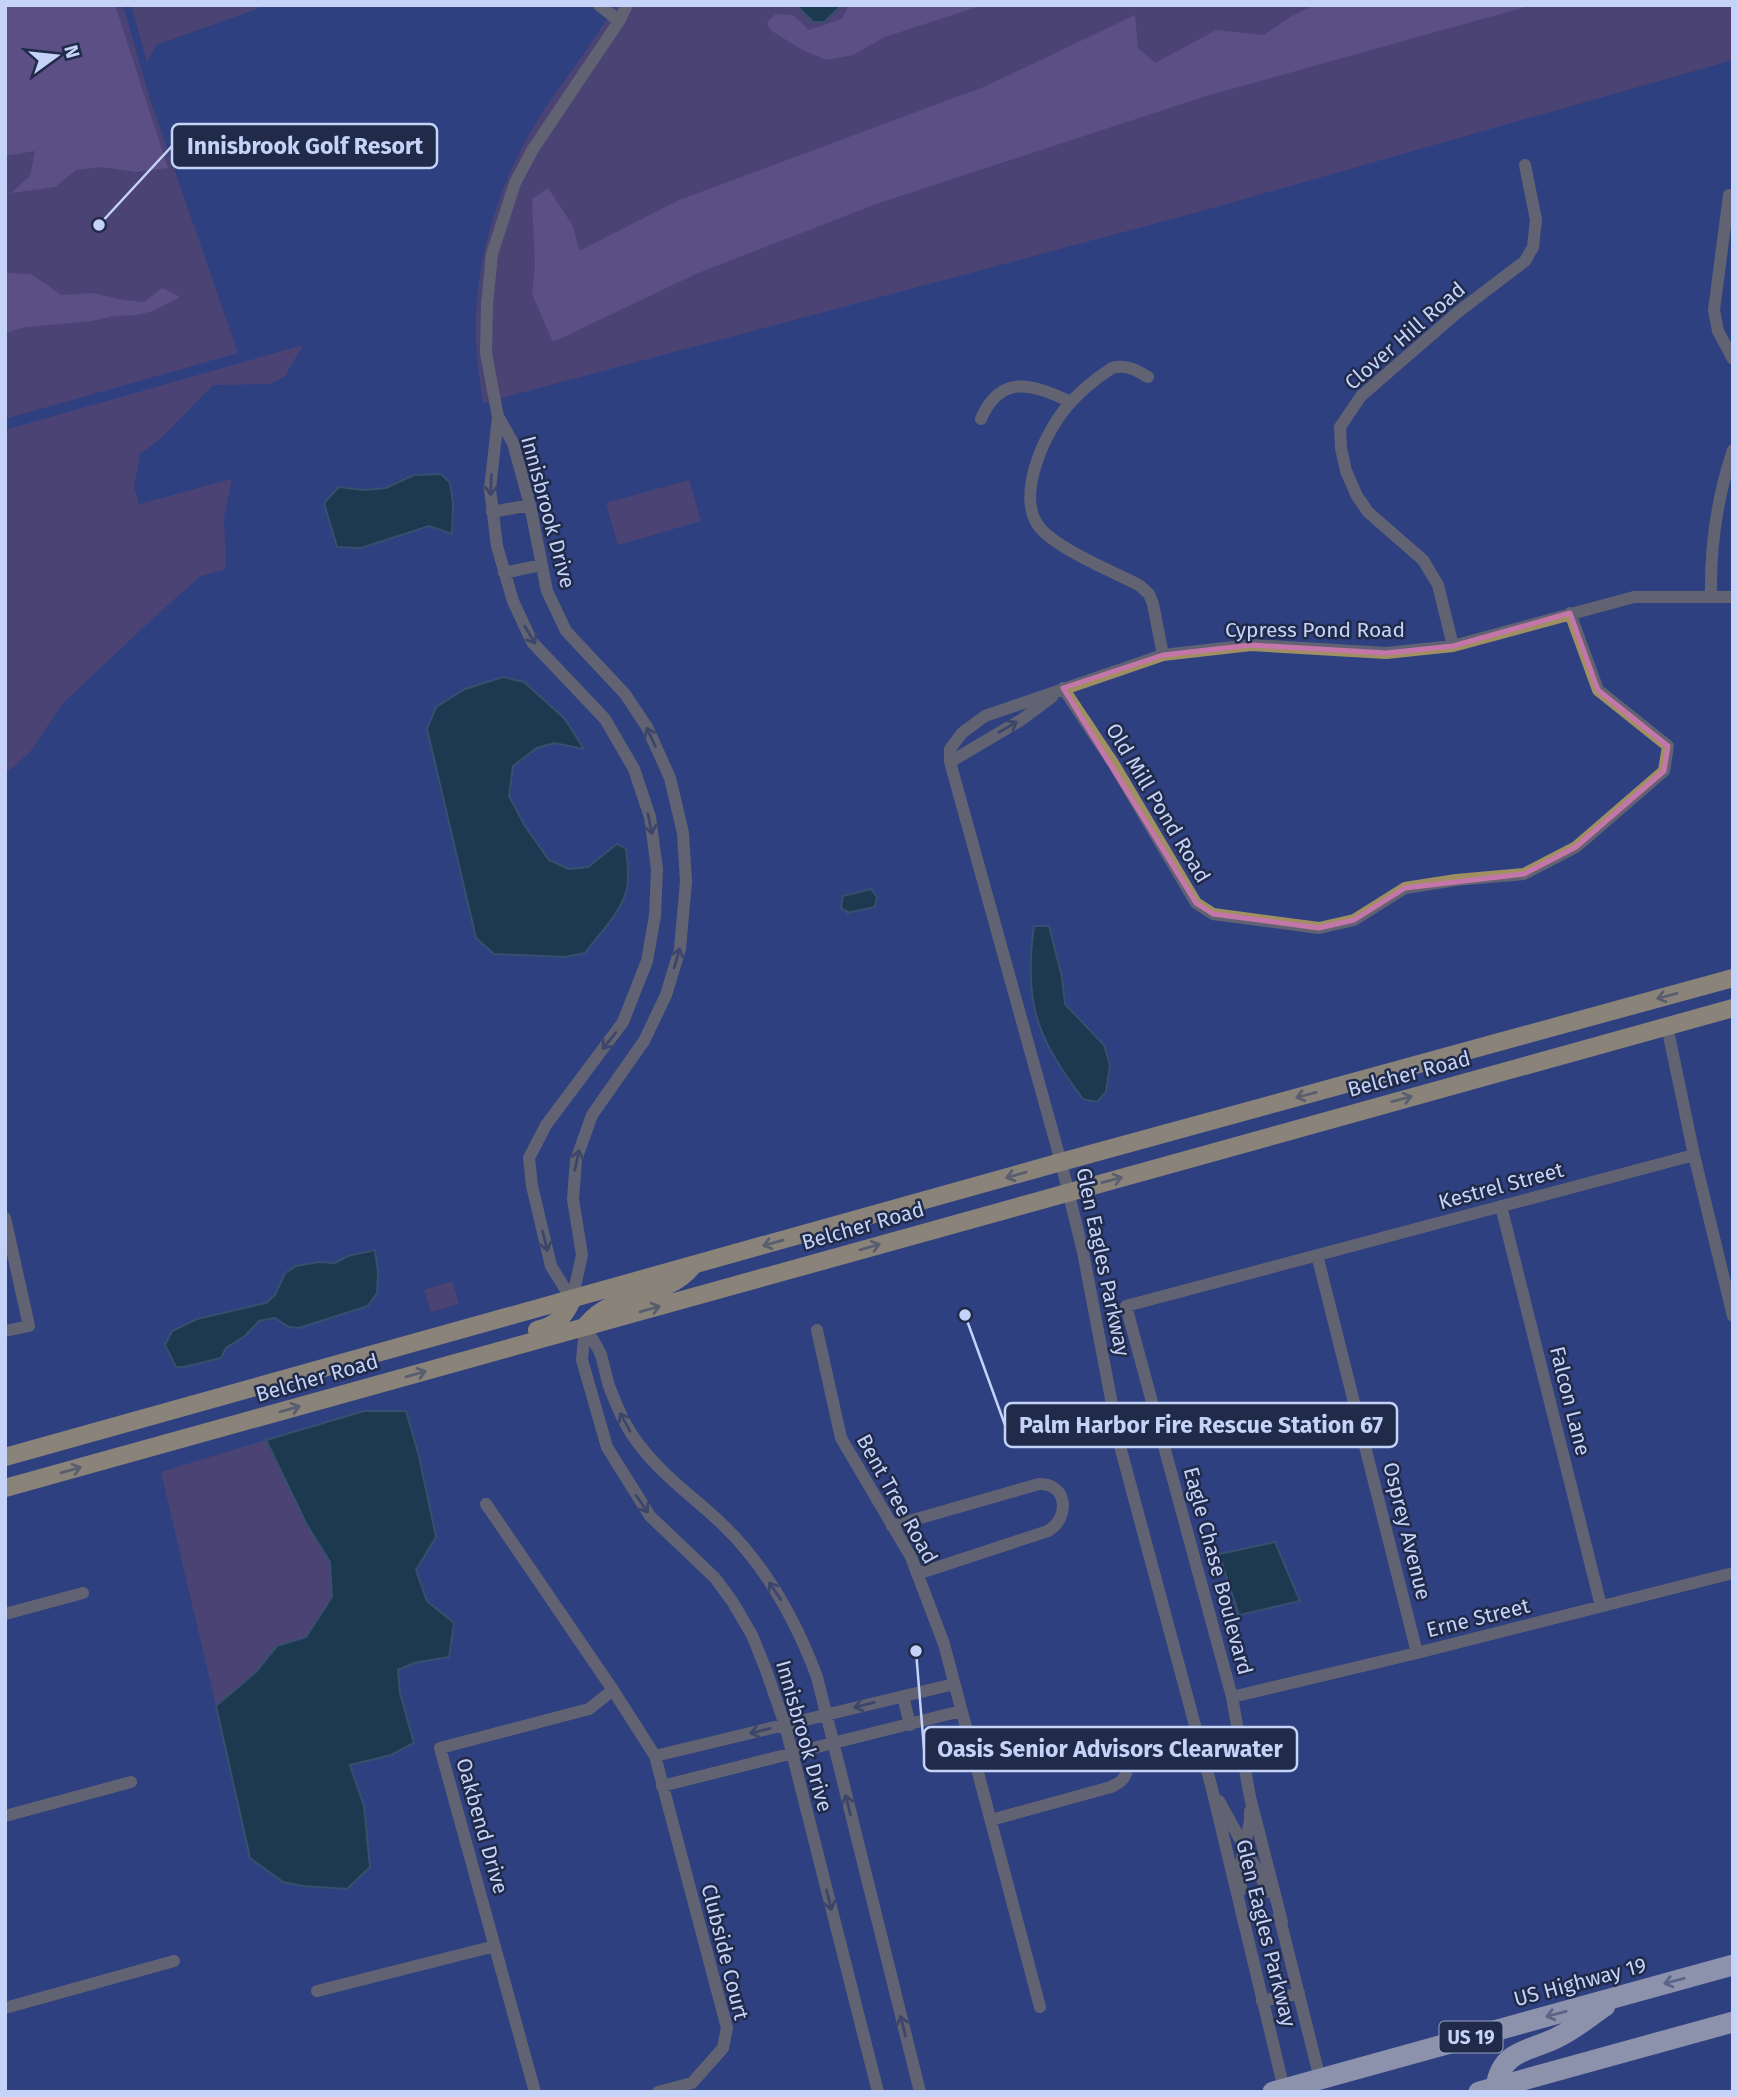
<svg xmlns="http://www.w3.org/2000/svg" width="1738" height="2097" font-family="'Fira Sans',sans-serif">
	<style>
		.green { fill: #6a4867 }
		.forest { fill: #91628c }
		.water { fill: #083215; stroke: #416259; stroke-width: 2 }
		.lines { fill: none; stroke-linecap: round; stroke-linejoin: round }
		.minor { stroke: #a08f62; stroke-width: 12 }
		.major { stroke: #f9d674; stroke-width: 18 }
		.highway { stroke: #fdf5e0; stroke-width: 21 }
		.oneway { stroke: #4d4d51 }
		.oneway2 { stroke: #8d805e }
		.oneway3 { stroke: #8f9094 }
		.marked { fill: none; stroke: #c476aa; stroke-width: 5; stroke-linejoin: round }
		.labels { text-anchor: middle; stroke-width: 5; stroke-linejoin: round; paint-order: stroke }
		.shield { fill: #212a48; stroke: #94a0c4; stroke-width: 2 }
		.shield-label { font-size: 19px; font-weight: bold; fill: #c5d3f9 }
		.street-label { font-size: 21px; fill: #c5d3f9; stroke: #212a48 }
		.leader { fill: none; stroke: #c5d3f9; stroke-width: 2.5 }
		.callout-dot { fill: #c5d3f9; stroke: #212a48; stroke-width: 2.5 }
		.callout { fill: #212a48; stroke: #c5d3f9; stroke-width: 2.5 }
		.callout-label { font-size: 23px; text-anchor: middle; font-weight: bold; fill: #c5d3f9 }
	</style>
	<rect width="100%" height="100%" fill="#2f4080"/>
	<!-- green -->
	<path class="green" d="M5,5H123L149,96L238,353L5,419Z
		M131,5H268L156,45L147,62Z
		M615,5H1733V60L1202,211L483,403C481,388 478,372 477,356C470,275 495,189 537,121C562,81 592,46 615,5Z
		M303,345L285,376L271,384L213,385L159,440L140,454L134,487L139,504L232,479L224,518L226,569L201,576L161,611L63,703L30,752L5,774V430Z
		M689,480L701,521L618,545L606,503Z
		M452,1281L459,1304L431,1312L424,1290Z
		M266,1440L307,1525L330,1562L332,1597L306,1638L277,1646L256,1672L216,1706L161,1472Z"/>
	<!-- forest -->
	<path class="forest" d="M5,5H115L168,168L136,172L102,167L76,170L55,187L11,193L30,176L35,151L5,156Z
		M849,5H983L885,37L853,55L826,60L803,50L770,30L767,22L776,14L793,15L809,30L842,19Z
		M1315,5H1532L1203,97L876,204L698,273L553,342L532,294L535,266L532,199L548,188L573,226L579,251L679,200L986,86L1135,15L1138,48L1155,63L1216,30L1264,35L1290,17Z
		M5,273L31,274L61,295L92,293L123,300L144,302L162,288L180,297L153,311L136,315L113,316L92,321L26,327L5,333Z"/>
	<!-- water -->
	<path class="water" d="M796,5H842L824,22H813Z
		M441,474L450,483L453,503L452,534L429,526L361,548L337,547L324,503L339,487L364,490L386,488L414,475Z
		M503,677L524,682L565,719L584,749L554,743L537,748L513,766L509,796L525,826L549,860L569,869L588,867L617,844L626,849C628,862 629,875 627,888C622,912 599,934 585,953L565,957L494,954L476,938L427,729L436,707L465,689Z
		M871,889L877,897L875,907L847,913V911L843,910L841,906L843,896Z
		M1049,926L1062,977L1065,1004L1104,1045L1110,1065L1106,1092L1097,1102L1083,1099C1037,1038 1023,1003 1034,926Z
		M375,1250L378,1272L377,1293L368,1306L299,1328L289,1327L275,1318L259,1321L245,1336L226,1348L221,1358L184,1367H176L165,1345L172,1331L197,1319L266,1303L275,1295L285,1273L296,1266L318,1262L335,1263L348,1256Z
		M364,1411H406L419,1456L436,1537L416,1570L427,1601L454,1623L449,1657L414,1663L398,1670L400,1693L414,1743L391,1755L350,1765L364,1806L370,1867L347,1889L303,1886L283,1882L250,1858L216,1706L256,1672L277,1646L306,1637L332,1597L330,1562L307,1525L266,1440Z
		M1275,1542L1300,1601L1239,1615L1219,1554Z"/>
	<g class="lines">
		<!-- minor -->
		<path class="minor" d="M599,5L619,21
			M1733,196L1729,195L1714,310L1718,331L1733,359
			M1148,377C1136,370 1126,364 1112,368C1098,377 1082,390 1071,402C1046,428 1013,498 1041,529C1060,550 1113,572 1139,585L1149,594L1153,604L1163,655
			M499,418L513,443L530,505L547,591L566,631L625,694L647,727L670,778L683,833L686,881L680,949L666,995L644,1041L592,1115L576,1160L573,1199L582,1255L572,1300
			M981,419C1001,372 1034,385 1071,402
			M492,512L530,505
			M504,573L541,565
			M1711,596C1710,545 1717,498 1733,450
			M1453,646L1438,585L1423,560L1368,512L1357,496L1346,471L1341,448L1340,427L1361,396L1458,312L1525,261L1533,247L1536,220L1525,165
			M1063,688L1113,763L1196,903L1213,914L1319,928L1354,920L1405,888L1456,880L1524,874L1576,847L1664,771L1668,746L1598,690L1570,613
			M950,762L1021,720L1052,697
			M1667,1026L1694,1155L1733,1316
			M1501,1206L1601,1606
			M5,1218L29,1326L5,1331
			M1317,1255L1417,1653
			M572,1300L551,1266L532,1186L529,1158L546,1125L623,1022L647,961L655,916L657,869L650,817L634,769L605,719L532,642L513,601L497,546L490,489L498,417L486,353L487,305L492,254L515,183L533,149L619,21L627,5
			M585,1327C590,1336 597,1345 601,1355C604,1365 606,1376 609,1386C617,1407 626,1429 641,1447C664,1477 695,1498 722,1524C766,1566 796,1621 817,1677L920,2092
			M585,1327L582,1360L607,1447L650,1516L715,1578L732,1601L752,1635L766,1670L785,1725L878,2092
			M817,1330L841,1438L911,1557L944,1644L1040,2007
			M486,1504L613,1690L655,1756L727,2028L723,2048L692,2083L658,2092
			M892,1526L1039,1484C1067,1483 1071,1517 1048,1531L917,1574
			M5,1614L83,1593
			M903,1696L910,1725
			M1232,1697L1417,1653L1733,1573
			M655,1756L954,1684
			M978,1767L1100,1735C1104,1735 1108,1734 1112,1736C1127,1742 1134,1769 1121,1781C1118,1784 1114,1785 1111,1787L991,1820
			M662,1786L961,1711
			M1219,1801L1269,1892
			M5,1816L131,1782
			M1241,1890L1240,1868L1250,1821V1811
			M1279,1915L1320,2079
			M1282,1922L1250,1797L1232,1697L1126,1306L1694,1155
			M317,1991L495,1946
			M1262,2001L1299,1993
			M5,2008L174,1961
			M1284,2089L1211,1785L1120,1446L1083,1252L1061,1162L950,762V749L962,733L985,716L1163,655L1251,645L1386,653L1453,646L1634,597H1733
			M535,2092L440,1748L589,1709L613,1690"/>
		<!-- major -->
		<path class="major" d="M587,1324C615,1290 664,1301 692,1267
			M537,1330C556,1325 564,1318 572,1300
			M5,1457L1061,1162L1733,978
			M5,1488L1733,1008"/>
		<!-- highway -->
		<path class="highway" d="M1496,2087C1502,2048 1531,2052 1560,2036C1576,2028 1590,2016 1605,2006
			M1273,2092L1733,1965
			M1479,2092L1733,2022"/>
	</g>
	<!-- one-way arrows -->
	<defs><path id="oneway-shaft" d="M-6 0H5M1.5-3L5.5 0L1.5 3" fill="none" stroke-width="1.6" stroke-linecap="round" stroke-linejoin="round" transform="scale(1.75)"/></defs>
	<g class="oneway">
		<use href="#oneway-shaft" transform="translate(491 485) rotate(92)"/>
		<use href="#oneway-shaft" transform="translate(530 635) rotate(60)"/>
		<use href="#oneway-shaft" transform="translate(1008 727) rotate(-30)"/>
		<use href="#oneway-shaft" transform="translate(651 737) rotate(-115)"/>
		<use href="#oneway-shaft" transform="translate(650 824) rotate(79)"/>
		<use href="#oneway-shaft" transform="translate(677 958) rotate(-74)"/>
		<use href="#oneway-shaft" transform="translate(609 1041) rotate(129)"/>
		<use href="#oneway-shaft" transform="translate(577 1160) rotate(-78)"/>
		<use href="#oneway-shaft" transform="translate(545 1241) rotate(76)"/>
		<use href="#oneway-shaft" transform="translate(625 1422) rotate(-119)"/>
		<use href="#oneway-shaft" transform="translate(642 1504) rotate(56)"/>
		<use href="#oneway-shaft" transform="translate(775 1591) rotate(-124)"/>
		<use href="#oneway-shaft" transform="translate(864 1705) rotate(166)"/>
		<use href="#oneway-shaft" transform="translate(760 1731) rotate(166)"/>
		<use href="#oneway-shaft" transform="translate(848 1805) rotate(-104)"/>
		<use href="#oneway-shaft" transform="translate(829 1900) rotate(76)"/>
		<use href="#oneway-shaft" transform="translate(903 2026) rotate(-104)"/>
	</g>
	<g class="oneway2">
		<use href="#oneway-shaft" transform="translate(1667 996) rotate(165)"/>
		<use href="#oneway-shaft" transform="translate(1306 1095) rotate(165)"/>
		<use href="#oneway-shaft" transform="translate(1402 1099) rotate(-15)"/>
		<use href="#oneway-shaft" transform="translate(1016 1175) rotate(164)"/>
		<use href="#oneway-shaft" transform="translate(1112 1180) rotate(-15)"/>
		<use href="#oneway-shaft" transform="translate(773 1243) rotate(164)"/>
		<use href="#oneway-shaft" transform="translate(870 1247) rotate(-16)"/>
		<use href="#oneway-shaft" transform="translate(650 1309) rotate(-16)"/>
		<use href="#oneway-shaft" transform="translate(416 1374) rotate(-16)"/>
		<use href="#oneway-shaft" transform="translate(290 1409) rotate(-16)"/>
		<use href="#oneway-shaft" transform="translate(71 1470) rotate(-16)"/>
	</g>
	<g class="oneway3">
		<use href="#oneway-shaft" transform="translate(1674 1981) rotate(165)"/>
		<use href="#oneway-shaft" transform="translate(1556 2014) rotate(165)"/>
	</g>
	<!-- marked area -->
	<path d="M0 0H1738V2097H0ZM1570,613L1598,690L1668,746L1664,771L1576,847L1524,874L1405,888L1354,920L1319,928L1213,914L1196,903L1063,688L1163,655L1251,645L1386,653L1453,646Z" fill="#2f4080" fill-opacity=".55" fill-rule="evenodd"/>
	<path class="marked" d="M1570,613L1598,690L1668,746L1664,771L1576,847L1524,874L1405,888L1354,920L1319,928L1213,914L1196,903L1063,688L1163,655L1251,645L1386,653L1453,646Z"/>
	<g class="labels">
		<!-- shield labels -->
		<rect class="shield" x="1439.5" y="2021.5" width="63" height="31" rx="5"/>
		<g class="shield-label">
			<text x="1471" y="2044">US 19</text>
		</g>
		<!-- street labels -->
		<g class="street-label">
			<text transform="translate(1405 336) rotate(-41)" y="7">Clover Hill Road</text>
			<text transform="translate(548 512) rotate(75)" y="7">Innisbrook Drive</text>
			<text x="1315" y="637">Cypress Pond Road</text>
			<text transform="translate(1158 803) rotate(59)" y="7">Old Mill Pond Road</text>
			<text transform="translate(1409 1074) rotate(-15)" y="7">Belcher Road</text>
			<text transform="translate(1501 1186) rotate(-15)" y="7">Kestrel Street</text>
			<text transform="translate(863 1226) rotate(-16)" y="7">Belcher Road</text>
			<text transform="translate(1103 1262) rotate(78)" y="7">Glen Eagles Parkway</text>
			<text transform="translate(317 1378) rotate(-16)" y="7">Belcher Road</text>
			<text transform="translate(1570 1401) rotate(76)" y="7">Falcon Lane</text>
			<text transform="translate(897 1499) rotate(61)" y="7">Bent Tree Road</text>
			<text transform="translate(1407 1531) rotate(76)" y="7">Osprey Avenue</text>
			<text transform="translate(1218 1571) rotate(75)" y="7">Eagle Chase Boulevard</text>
			<text transform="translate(1478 1618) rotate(-14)" y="7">Erne Street</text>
			<text transform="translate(804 1736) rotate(74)" y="7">Innisbrook Drive</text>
			<text transform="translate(482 1826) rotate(74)" y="7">Oakbend Drive</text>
			<text transform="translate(1266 1933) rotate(76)" y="7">Glen Eagles Parkway</text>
			<text transform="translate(725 1952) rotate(76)" y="7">Clubside Court</text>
			<text transform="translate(1580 1982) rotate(-15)" y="7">US Highway 19</text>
		</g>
	</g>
	<!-- callouts -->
	<path class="leader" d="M99 225L172 146M965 1315L1005 1425M916 1651L924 1749"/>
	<g class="callout-dot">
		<circle cx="99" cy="225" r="7"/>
		<circle cx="965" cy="1315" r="7"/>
		<circle cx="916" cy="1651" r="7"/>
	</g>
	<g class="callout">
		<rect x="172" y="124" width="265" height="44" rx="7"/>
		<rect x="1005" y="1403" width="392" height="44" rx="7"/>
		<rect x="924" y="1727" width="373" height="44" rx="7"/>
	</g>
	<g class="callout-label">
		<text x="305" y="154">Innisbrook Golf Resort</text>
		<text x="1201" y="1433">Palm Harbor Fire Rescue Station 67</text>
		<text x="1110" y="1757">Oasis Senior Advisors Clearwater</text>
	</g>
	<!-- border -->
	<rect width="1738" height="2097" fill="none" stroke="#c5d3f9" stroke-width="14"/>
	<!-- north arrow -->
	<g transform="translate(56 56) rotate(75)" stroke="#212a48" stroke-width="5" paint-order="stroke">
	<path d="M0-5L12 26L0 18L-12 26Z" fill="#c5d3f9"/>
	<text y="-10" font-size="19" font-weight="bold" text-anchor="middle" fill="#c5d3f9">N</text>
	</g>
</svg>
